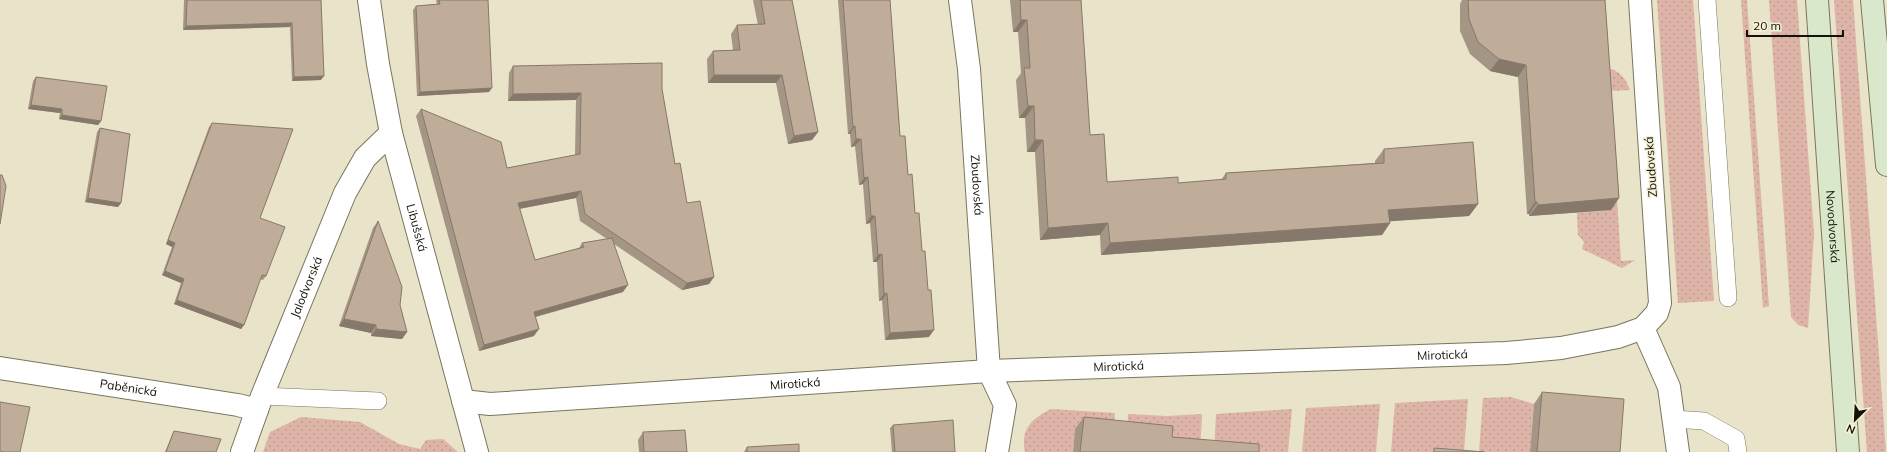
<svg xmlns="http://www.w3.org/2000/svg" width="1887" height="452" font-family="Mulish,sans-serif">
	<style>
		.grass { fill: url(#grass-dots) }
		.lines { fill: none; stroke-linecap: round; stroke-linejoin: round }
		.service-casing { stroke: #7a765e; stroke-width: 18 }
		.minor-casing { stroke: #7a765e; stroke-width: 24 }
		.tertiary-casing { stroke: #7a765e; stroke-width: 24 }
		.secondary-casing { stroke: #7a765e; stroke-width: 24 }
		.service { stroke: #fff; stroke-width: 17 }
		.minor { stroke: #fff; stroke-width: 22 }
		.tertiary { stroke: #fff; stroke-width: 22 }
		.secondary { stroke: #d9e8ca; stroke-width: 22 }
		.wall { fill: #a59584; fill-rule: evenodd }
		.shaded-wall { fill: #86796b }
		.building { fill: #c0ad99; stroke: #86796b }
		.labels { text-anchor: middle; stroke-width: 3; stroke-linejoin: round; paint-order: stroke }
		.street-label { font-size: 12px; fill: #141309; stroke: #f5f1d6 }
	</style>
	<defs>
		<pattern id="grass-dots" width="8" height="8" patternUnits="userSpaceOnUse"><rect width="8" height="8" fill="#deb4a8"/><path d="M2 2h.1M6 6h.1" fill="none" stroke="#be9a8f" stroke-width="1.8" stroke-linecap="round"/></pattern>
	</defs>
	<rect width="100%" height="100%" fill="#e8e3c9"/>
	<!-- grass -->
	<path class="grass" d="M1657,0H1693L1714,301L1678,303Z
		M1741,0H1747L1769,306L1763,308Z
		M1769,0H1797L1814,234L1808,328L1798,325L1791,317Z
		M1834,0H1853L1886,452H1867Z
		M1601,67C1616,68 1625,75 1630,90L1610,91L1621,261L1635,260L1622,268L1582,249L1584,242L1578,235L1577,213L1611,210Z
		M1511,397L1534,404L1530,452H1479L1483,398Z
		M1468,399L1464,452H1391L1395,403Z
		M1380,404L1376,452H1302L1306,408Z
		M1051,409L1115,413L1113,433L1075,429L1073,452H1025C1020,430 1032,418 1051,409Z
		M1292,409L1288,452H1214L1216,414Z
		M1128,414L1167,416L1202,414L1200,452L1127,434Z
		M301,417L360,422L399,444L420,449L426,440L443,439L458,452H263L270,432Z"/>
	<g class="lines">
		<!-- service casing -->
		<g class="service-casing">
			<path id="service" d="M1707,0L1728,298
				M262,396L378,401
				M1673,419L1704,421L1736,439L1738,452"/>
		</g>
		<!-- minor casing -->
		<g class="minor-casing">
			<g id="minor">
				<path id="s1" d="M960,0L969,69L989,371L1005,405L997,452"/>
				<path d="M1643,328L1669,387L1678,452"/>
				<path id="s2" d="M0,368L238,405L257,410"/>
				<path id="s3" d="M463,401L490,404L989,371L1506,353L1561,348L1618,337L1643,328L1657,313L1660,303L1640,0"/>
			</g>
		</g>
		<!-- tertiary casing -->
		<g class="tertiary-casing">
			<g id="tertiary">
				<path id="s4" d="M369,0L378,64L391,133L477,452"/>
				<path id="s5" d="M242,452L262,396L345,193L365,158L391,133"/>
			</g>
		</g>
		<!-- secondary casing -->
		<g class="secondary-casing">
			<g id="secondary">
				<path id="s6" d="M1817,0L1848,452"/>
				<path d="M1872,0L1887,165"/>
			</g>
		</g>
		<!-- service -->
		<use href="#service" class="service"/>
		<!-- minor -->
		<use href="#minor" class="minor"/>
		<!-- tertiary -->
		<use href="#tertiary" class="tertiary"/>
		<!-- secondary -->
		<use href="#secondary" class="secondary"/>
	</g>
	<!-- wall -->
	<path class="wall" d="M184,0H321V80L292,81L290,27L183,30Z
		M436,0H488L489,92L417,96L413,10L416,6L437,4Z
		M753,0H792L818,132L812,140L788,144L776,83H708L707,59L713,51L733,50L731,34L737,25H758Z
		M838,0H890L900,136L915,213L922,251L929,337L885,340L882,300L879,301L877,262H873L870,223L866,224L863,184L859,185L855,146L851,147L850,134H848Z
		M1010,0H1081L1090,135L1107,182L1178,183L1221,180L1226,173L1375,163V161L1384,149L1478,204L1469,216L1390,221V223L1382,235L1101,255L1100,235L1040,240L1035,152H1027L1025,118H1019L1016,80L1021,73L1018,32H1013Z
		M1462,0H1605L1619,198L1611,210L1529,216V214H1527L1518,77L1490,71L1470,54L1460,31V4Z
		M513,66L662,89L675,164L687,203L714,277L709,284L682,290L614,244L623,292L536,317L534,336L479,351L416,116L421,109L507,168L575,155L576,100L508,101L509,73ZM576,198L580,221L607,239L582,243L579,248L535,260L519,209Z
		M36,77L101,121L98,125L59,119L60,113L28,109L33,81Z
		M212,123L260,218L266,276L263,280L260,279L244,325L241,329L174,304L181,283L162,275L172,247L166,244L209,127Z
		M100,128L121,203L118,207L85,202L97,132Z
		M378,221L400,305L407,332L402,339L371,336V333L339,326L373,228Z
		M1542,392L1620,452H1530L1534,404Z
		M1084,417L1172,437L1259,452H1073L1075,429Z
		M893,425L955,452H892L890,428Z
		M174,431L216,452H165L172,435Z
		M643,432L687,452H639L638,440Z
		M747,447L799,452H744Z"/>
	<!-- shaded-wall -->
	<path class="shaded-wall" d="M1021,20H1027L1018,32H1013Z
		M292,23L290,27L183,30L186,26Z
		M1499,59L1526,65L1518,77L1490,71Z
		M714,75H782L776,83H708Z
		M324,76L321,80L292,81L294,77Z
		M492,88L489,92L417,96L420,92Z
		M581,93L576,100L508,101L513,94Z
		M31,105L62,109L60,113L28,109Z
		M1028,106H1034L1025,118H1019Z
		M62,115L101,121L98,125L59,119Z
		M855,126L850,134H848L853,127Z
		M818,132L812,140L788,144L794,136Z
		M856,139H861L855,146L851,147Z
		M1035,140H1043L1035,152H1027Z
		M868,177L863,184L859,185L864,178Z
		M581,191L576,198L513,210L518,203Z
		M88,198L121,203L118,207L85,202Z
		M1619,198L1611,210L1529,216L1538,205Z
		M1535,202H1537L1529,214H1527Z
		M1478,204L1469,216L1379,222L1388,210Z
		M871,216H875L870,223L866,224Z
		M1108,223L1100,235L1040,240L1048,228Z
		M1390,223L1382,235L1101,255L1110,243Z
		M168,240L175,243L172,247L166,244Z
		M882,254L877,262H873L878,255Z
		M165,271L184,279L181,283L162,275Z
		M714,277L709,284L682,290L687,283Z
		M628,285L623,292L530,318L534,312Z
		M887,293L882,300L879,301L884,294Z
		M177,300L244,325L241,329L174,304Z
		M344,319L376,325L371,333L339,326Z
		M376,329L407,332L402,339L371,336Z
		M539,329L534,336L479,351L484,345Z
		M934,330L929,337L885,340L890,333Z"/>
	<!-- building -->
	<path class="building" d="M187,0H321L324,76L294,77L292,23L186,26Z
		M439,0H488L492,88L420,92L416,6L440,4Z
		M761,0H792L818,132L794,136L782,75H714L713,51L740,50L737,25L765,24Z
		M843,0H890L900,136H905L908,175L912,174L915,213H919L922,251H925L928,290H931L934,330L890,333L887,293L884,294L882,254L878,255L875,216H871L868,177L864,178L861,139H856L855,126L853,127Z
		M1020,0H1081L1090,135L1104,134L1107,182L1178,177V183L1226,179V173L1384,163V149L1473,142L1478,204L1388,210L1390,223L1110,243L1108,223L1048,228L1043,140H1035L1034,106H1028L1024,68H1030L1027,20H1021Z
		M1468,0H1605L1619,198L1538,205L1537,202H1535L1526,65L1499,59L1478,42L1469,19Z
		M662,63V89L675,164L680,163L687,203L700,201L714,277L687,283L585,214L581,191L518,203L535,260L584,247L582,243L612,238L628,285L534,312L539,329L484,345L421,109L501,142L507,168L580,154L581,93L513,94V66Z
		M36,77L107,86L101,121L62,115V109L31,105Z
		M212,123L293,129L260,218L285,227L266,276L262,275L244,325L177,300L184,279L165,271L175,243L168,240Z
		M100,128L130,134L121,203L88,198Z
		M0,175H2L6,186L0,224Z
		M378,221L402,287L400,305L407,332L376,329V325L344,319Z
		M1542,392L1624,399L1620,452H1537Z
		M0,402L30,407L20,452H4L0,451Z
		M1084,417L1173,426L1172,437L1259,444V452H1080Z
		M953,420L955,452H895L893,425Z
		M685,430L687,452H644L643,432Z
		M174,431L221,439L216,452H166Z
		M799,444V452H747V447Z
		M1434,448L1485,452H1434Z"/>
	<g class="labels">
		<!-- street labels -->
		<g class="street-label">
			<text transform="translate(1651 167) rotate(-94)" y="4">Zbudovská</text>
			<text dy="4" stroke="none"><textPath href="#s1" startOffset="186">Zbudovská</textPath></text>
			<text dy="4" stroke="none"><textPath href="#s6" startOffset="227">Novodvorská</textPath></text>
			<text dy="4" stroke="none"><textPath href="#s4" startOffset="233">Libušská</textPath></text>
			<text dy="4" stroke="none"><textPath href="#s5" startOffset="177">Jalodvorská</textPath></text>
			<text dy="4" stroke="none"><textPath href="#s3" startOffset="981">Mirotická</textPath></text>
			<text dy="4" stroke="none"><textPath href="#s3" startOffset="657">Mirotická</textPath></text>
			<text dy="4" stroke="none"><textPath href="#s3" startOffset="333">Mirotická</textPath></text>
			<text dy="4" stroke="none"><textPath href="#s2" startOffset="130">Paběnická</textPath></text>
		</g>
	</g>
	<!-- north arrow -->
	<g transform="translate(1855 420) rotate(204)" stroke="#f5f1d6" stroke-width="3" paint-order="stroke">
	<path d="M0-3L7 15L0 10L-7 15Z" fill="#141309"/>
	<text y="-6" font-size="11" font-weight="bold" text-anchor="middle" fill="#141309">N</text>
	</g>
	<!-- scale -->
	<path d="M1747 30v6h96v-6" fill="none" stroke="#141309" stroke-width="2"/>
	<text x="1753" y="30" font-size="12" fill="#141309" stroke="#f5f1d6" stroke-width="3" paint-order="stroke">20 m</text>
</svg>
